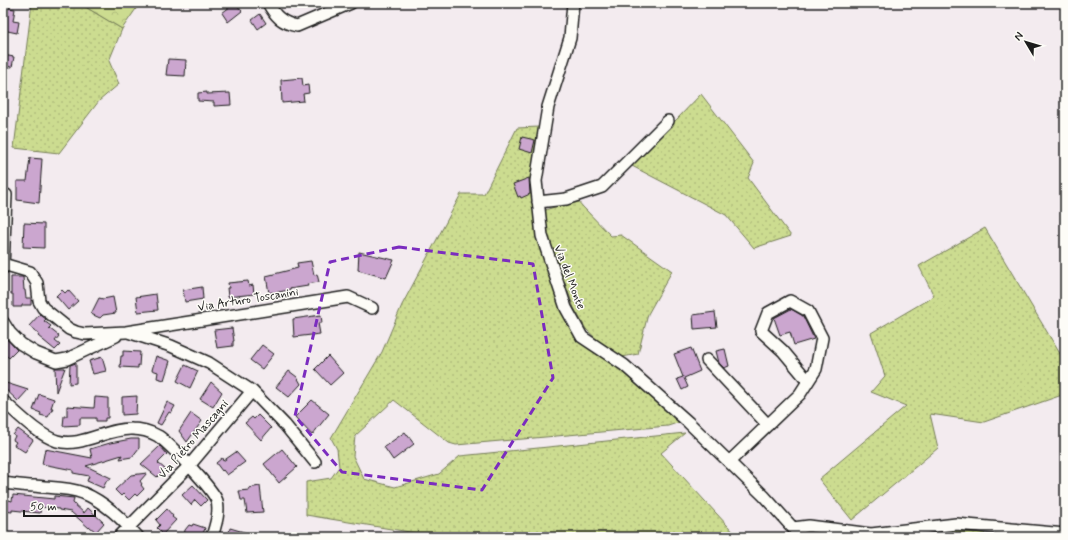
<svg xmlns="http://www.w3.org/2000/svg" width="1068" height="540" font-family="Mynerve,sans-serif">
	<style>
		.grass { fill: url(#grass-dots); stroke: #747c56 }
		.forest { fill: url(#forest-crowns); stroke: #747c56 }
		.building { fill: #cba6cf; stroke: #1c1c1c }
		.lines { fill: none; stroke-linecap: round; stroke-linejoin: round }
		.minor-casing { stroke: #1c1c1c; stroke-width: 14 }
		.minor { stroke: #fdfcf7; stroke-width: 11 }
		.marked { fill: none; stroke: #7b2cbf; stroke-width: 3; stroke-dasharray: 8 5; stroke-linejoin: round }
		.labels { text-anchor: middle; stroke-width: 3; stroke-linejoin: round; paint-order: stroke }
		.street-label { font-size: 12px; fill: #1c1c1c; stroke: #fdfcf7 }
	</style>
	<defs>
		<pattern id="grass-dots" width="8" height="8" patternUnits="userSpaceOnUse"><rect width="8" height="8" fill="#ccdc90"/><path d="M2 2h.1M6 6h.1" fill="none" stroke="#afbc7c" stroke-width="1.8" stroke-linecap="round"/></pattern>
		<pattern id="forest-crowns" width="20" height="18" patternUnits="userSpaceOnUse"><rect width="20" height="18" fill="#ccdc90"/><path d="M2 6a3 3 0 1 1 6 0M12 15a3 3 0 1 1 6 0" fill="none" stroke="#afbc7c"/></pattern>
	</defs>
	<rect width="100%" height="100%" fill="#f3ebef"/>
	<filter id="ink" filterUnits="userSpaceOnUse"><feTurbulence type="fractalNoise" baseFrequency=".025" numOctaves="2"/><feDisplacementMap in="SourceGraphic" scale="8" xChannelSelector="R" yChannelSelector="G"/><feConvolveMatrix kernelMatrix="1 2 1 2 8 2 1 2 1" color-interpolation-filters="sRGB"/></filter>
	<g filter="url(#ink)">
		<!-- grass -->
		<path class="grass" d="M32,3H79L122,29L109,61L119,84L99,101L59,153L14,148Z
			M701,94L754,163L748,178L791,236L754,248L726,215L632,166Z
			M539,127L536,165L535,201L537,239L563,312L680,422L668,426L456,445L449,443L394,400L355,436L353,456L364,479L395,487L439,474L460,456L685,433L661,453L738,537H440L306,515V482L331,478L339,467L337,449L331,438L382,352L402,305L461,194H484L517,128Z
			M577,200L583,207L611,236L621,235L672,271L648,314L638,354L622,357L607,349L586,329L574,308L547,233L545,210Z
			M985,228L1065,362V394L984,422L930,414L938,448L852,520L819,479L906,406L871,392L885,376L871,333L934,296L919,266Z
			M957,527L987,528L983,537H806L803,533L810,529L847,533Z"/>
		<!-- forest -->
		<path class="forest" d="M79,3H140L122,29Z"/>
		<!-- building -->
		<path class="building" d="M235,3L242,11L228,22L222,13Z
			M3,7L15,9L13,21L19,22L17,33L3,30Z
			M260,14L266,23L258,29L252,20Z
			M3,55L14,57L12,67L3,66Z
			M168,59L186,60L185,76L166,75Z
			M302,78L303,86L308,85L309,93L303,94L304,101L282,103L281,80Z
			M207,92V94L230,93L231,105L214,106V102L198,101V93Z
			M522,137L535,140L532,153L519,149Z
			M30,158L42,159L39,203L17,200V181H27Z
			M529,178L530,194L521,198L520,196L518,197L513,184Z
			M24,223L44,224V248L23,247Z
			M359,252L394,260L386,278L358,270Z
			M311,261L314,275L317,274L319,282L307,284L308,286L289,289V290L273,293V292L269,293L266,276L298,268L297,263Z
			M11,277H23L24,290H25L26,298H31V305H22V307H13V294H11Z
			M248,281L249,286L253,285L254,294L228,297L227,288H229L228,283Z
			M202,287L203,299L185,302L183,290Z
			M62,290L65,293L68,290L78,301L68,310L56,296Z
			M156,294L158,310L138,312L136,297Z
			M113,297L116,313L103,315L100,318L91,314L99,298L103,299Z
			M791,309L803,316L814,339L794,345L790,332L780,335L774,318Z
			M715,312L717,327L694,329L693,315Z
			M40,314L46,319L44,321L51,326L49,328L59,336L55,341L60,345L55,350L38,336L39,334L29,326Z
			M321,315L322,323H318L320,334L294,337L293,319Z
			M232,328L234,341H233V346L217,348L214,330Z
			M3,335L17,350L9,358L3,353Z
			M262,345L274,354L262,369L250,360Z
			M691,348L700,371L684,378L688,387L682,390L677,379L683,377L674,354Z
			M725,349L729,366L724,368L719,363L716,351Z
			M123,351L140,352L139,366L138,365V368L120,367L121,356H123Z
			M156,356L170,361L164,380L157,378L158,372L152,370Z
			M328,356L343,373L330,385L315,369Z
			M102,357L106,371L93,374L89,361Z
			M76,363V383L69,384L70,365Z
			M185,365L198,371L190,388L177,381Z
			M55,368H65L56,392Z
			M289,371L297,377L301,384L289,397L276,387Z
			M3,382L28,390L18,401L3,387Z
			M211,382L222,392L213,407L200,399Z
			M39,394L54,399L51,408H53L48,417L40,415L41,413L33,410Z
			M137,396L136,414L122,415V397Z
			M95,397L108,398V418H105V421H96V418H80V425L63,426L64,416H67V406L94,408Z
			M312,400L329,414L312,435L295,417Z
			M167,402L175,406L171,413L169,412L161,425L157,423Z
			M191,413L202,421L187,442L179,431Z
			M258,415L271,428L261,440L245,423L252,417L254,419Z
			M18,429L33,440L25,452L14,445L16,442L13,440L15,436L13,435Z
			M405,432L414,444L393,460L384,447Z
			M131,439H139V448L132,457L120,459L122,455L86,466L111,478L110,480H107L103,488L87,481L89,476L73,473V470L42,464L45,449L92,458L90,449L110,443Z
			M160,446L167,454L158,463L165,469L157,477L141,464Z
			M282,449L297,467L279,483L264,464Z
			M236,452L245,462L227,475L223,470L222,471L216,463L222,458L223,461Z
			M147,473L140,481L142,484L141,485L144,489L137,496L135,494L129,500L123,494L121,496L115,490L131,475Z
			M193,485L207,500L201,506L195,500L191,505L182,495Z
			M260,486L263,512L247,513L245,500H241L239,491L249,490V488Z
			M13,495L54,499V496L74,498L73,503L84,513L88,508L104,523L96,532L90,527L89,528L71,512L59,510V509L41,507L40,513L12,510V512L3,511V498L12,501Z
			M167,509L173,516L172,517L176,520L163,534L157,528L160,525L156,520Z
			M193,524L205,528L202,537L184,536L185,530L189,525L192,526Z
			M230,528L254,535V537H228Z"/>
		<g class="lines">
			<!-- minor casing -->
			<g class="minor-casing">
				<path id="minor" d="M268,3C275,16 282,23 297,26L351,3
					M573,3L570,38L548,107L536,181L542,236L566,308L582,337L624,365L688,422L764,496L801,537
					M3,194L6,195L3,268
					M538,202L566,199L602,187L668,121
					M3,264L30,272L37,283L39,301L43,308L69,329L76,332L85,334L126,332L348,297L372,308
					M3,322L10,333L21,344L36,353L56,361L67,359L116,336
					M128,332L171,346L209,363L252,391L285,425L315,462
					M707,360L768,425
					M3,401C18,414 38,435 57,441C81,448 107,428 132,429C140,429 151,432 158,436C169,443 213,489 217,501C220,513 215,526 212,537
					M729,462L800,394L816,369L822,338L808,311L790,301L768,313L761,331L783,351L808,381
					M3,483C13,484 23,486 34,486C50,488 67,487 83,493C105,502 122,519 138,537
					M793,528L809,526L871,534L956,524L1065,534
					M119,537L189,466L252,391"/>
			</g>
			<!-- minor -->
			<use href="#minor" class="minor"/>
		</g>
	</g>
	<!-- marked area -->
	<path class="marked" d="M399,247L533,264L553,378L482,490L342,472L295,416L330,262Z"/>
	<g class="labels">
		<!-- street labels -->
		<g class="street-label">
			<text transform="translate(570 277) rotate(69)" y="4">Via del Monte</text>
			<text transform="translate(248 299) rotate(-9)" y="4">Via Arturo Toscanini</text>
			<text transform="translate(193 439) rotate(-49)" y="4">Via Pietro Mascagni</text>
		</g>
	</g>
	<!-- margin -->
	<rect width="1068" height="540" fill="none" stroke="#fdfcf7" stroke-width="16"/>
	<rect x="8" y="8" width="1052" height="524" fill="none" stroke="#1c1c1c" stroke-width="1.5" filter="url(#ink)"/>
	<!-- north arrow -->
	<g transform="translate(1026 42) rotate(308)" stroke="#fdfcf7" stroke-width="3" paint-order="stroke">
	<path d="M0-3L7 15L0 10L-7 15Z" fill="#1c1c1c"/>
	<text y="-6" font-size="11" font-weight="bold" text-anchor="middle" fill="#1c1c1c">N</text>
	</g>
	<!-- scale -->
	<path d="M24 510v6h71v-6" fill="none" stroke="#1c1c1c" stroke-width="2"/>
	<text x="30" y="510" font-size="12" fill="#1c1c1c" stroke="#fdfcf7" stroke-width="3" paint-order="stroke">50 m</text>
</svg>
